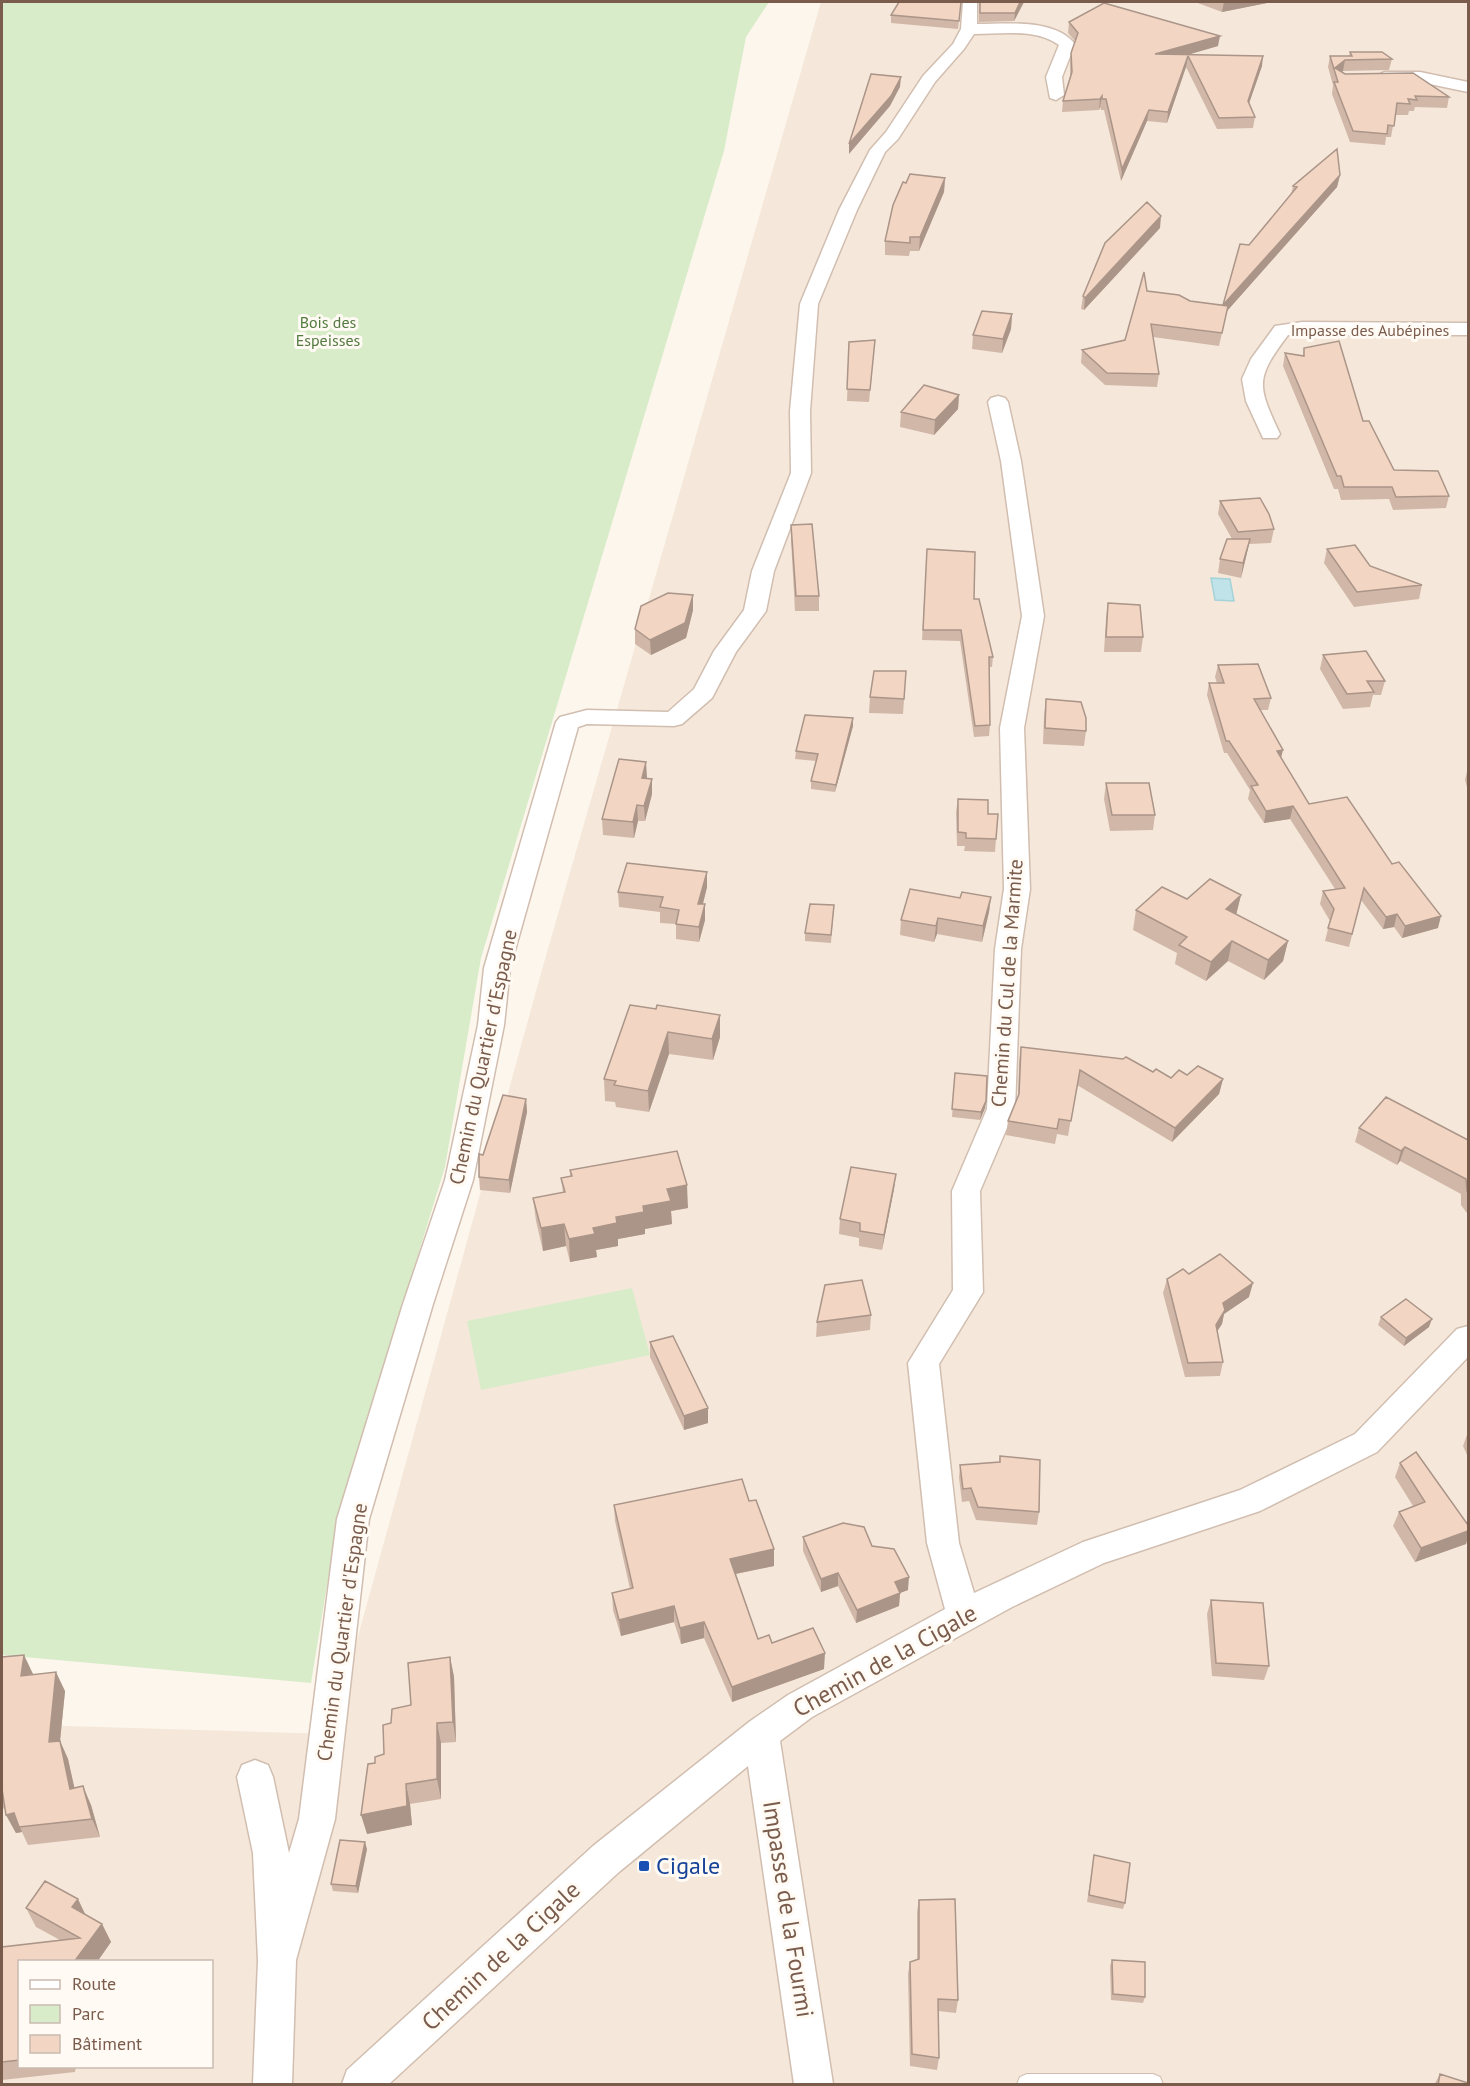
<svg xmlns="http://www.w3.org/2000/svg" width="1470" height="2086" font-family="'PT Sans',sans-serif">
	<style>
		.residential { fill: #f5e8da; fill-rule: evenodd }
		.green { fill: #d8ecc9 }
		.water { fill: #bfe3e8; stroke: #a5d3da; stroke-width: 1.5 }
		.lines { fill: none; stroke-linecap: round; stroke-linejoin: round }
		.service-casing { stroke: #d1beb0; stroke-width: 2 }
		.minor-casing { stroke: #d1beb0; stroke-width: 3 }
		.service { fill: #fff; fill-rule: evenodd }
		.minor { fill: #fff; fill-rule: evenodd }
		.wall { fill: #d1b7a8 }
		.shaded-wall { fill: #aa9588 }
		.building { fill: #f3d5c3; stroke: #aa9588; stroke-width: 1.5 }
		.transit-dot { fill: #1a4fb4; stroke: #fffaf3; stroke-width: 2 }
		.labels { text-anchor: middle; stroke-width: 6; stroke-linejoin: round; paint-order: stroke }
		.far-park-label { font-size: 16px; fill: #537a41; stroke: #fffaf3 }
		.far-street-label { font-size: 16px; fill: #7a5c4d; stroke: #fffaf3 }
		.street-label { font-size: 20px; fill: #7a5c4d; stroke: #fffaf3 }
		.near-street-label { font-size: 24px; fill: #7a5c4d; stroke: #fffaf3 }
		.near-transit-label { font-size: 24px; fill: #164399; stroke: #fffaf3; text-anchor: start }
	</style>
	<rect width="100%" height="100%" fill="#fdf6ec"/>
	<!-- residential -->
	<path class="residential" d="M821,2H1468V2084H2V1724L331,1734L543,966ZM20,1962H212V2066H20Z"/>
	<!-- green -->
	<path class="green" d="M2,2H769L746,37L724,151L481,958L445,1167L339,1512L311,1683L2,1655Z
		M632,1288L650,1355L481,1390L467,1321Z"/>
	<!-- water -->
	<path class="water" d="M1211,578L1230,579L1234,601L1215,600Z"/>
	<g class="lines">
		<!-- service casing -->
		<g class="service-casing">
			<path id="service" d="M1027,2074H1153L1160,2077L1163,2084H1017L1020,2077Z"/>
		</g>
		<!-- minor casing -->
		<g class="minor-casing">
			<path id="minor" d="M963,2H977V24C1006,24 1054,18 1075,44L1062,77L1064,95L1056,100L1050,98L1046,77L1059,45C1036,28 1001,34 974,34L964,49L935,82L898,139L885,152L857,210L818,304L810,411L811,473L774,571L766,611L736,652L712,698L682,724L674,726L587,724L578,727L510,968L504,1025L473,1180L433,1304L369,1519L335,1819L296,1960L292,2084H253L258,1960L253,1853L237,1777L242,1765L255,1760L268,1765L273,1777L289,1853L299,1819L337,1519L403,1304L445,1180L478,1025L484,968L556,722L560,717L587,710L668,712L694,689L714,651L744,610L752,571L791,473L790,411L800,304L839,210L870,150L886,132L923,76L953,44L961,29Z
				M1384,72H1420L1468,82V92L1420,82L1378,80L1376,77Z
				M1302,322L1468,323V335H1288C1255,379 1257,385 1280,434L1277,438H1263L1246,401L1242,379L1251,359L1275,326Z
				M998,396L1005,398L1008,402L1021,461L1044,616L1024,728L1030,889L1021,949L1015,1109L980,1191L983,1292L939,1364L959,1543L974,1593L1083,1542L1240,1490L1355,1434L1457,1329L1468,1326V1357L1377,1452L1260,1511L1104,1563L1012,1607L812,1717L780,1741L833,2084H794L748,1766L619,1872L389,2084H342L347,2070L593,1846L749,1722L788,1695L945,1609L927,1543L908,1363L953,1290L952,1191L987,1109L995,949L1004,889L1000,728L1022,616L1001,461L988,402L991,398Z"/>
		</g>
		<!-- service -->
		<use href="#service" class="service"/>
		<!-- minor -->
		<use href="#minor" class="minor"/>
	</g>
	<!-- wall -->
	<path class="wall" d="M899,2H961L958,29L891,23V15Z
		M979,2H1024L1014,21L979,22Z
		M1195,2H1272L1222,12Z
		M1069,22L1218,46L1189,54L1262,66L1249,103L1255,117L1253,128L1217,129L1186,67L1167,123L1147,121L1121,181L1104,110H1101L1100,107L1099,110L1062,112L1063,101L1070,77V64L1071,53L1075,41L1068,33Z
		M1350,52L1392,59L1389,70L1343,71L1342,72L1345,74L1449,97L1447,108L1415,107L1414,111H1409L1408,115H1395L1391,137H1386L1385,145L1350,142L1332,94L1333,85L1328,67L1330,56H1349Z
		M1340,175L1337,187L1227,311L1219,346L1153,337L1159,374L1157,387L1105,385L1081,363L1082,350L1125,340L1147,291L1190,301L1223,306L1249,245L1291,195L1293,186Z
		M945,178L944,192L919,251H910L909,256L885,255V241L906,183Z
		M1160,228L1084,310L1081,309L1083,296Z
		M1012,314L1011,329L1002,353L972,349L973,335Z
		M875,340L869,402L847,401L849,342Z
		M1304,348L1363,421L1394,470L1449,496L1446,508L1393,510L1389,499L1341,500L1338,489H1334L1283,366L1285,353L1303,356Z
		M959,395L958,409L934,435L900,427L901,412Z
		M1220,501L1274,529L1271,543L1249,544L1241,578L1218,573L1220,559L1232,539L1218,514Z
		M791,525L819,596V611H795L791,540Z
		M927,549L974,599L993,657L992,667H989L990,725L989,736L974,737L960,641L922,640Z
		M1327,549L1370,566L1422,585L1419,599L1354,607L1324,563Z
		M693,595V610L686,638L651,655L635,644V629Z
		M1108,603L1143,637L1141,652H1104L1106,618Z
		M1323,655L1385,681L1381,695H1373L1370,707L1343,709L1320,669Z
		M1218,665L1271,698L1268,710H1260L1281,758L1309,804L1392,864L1438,928L1402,938L1394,927L1383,929L1361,900L1349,947L1325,941L1330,921L1320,904L1323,891L1335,889L1290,819L1264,823L1248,799L1250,790L1227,753H1224L1207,695L1209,683H1217L1215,677Z
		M906,671L903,714L869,713L870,697Z
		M1046,699L1086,731L1084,746L1043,744L1044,715Z
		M853,726L835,792L811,789V781L816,761L795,759L796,751Z
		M1468,767V791L1465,780Z
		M647,777L646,778L652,779V794L645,821H638L634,838L603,835L602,819Z
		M1106,783L1155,815L1153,830L1110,831L1104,799Z
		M958,799L988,814L996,839L995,852L964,851L965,846H957L956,812Z
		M707,872V887L703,904L705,920L699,942L676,939V924L660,923V912L619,907L618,892Z
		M1241,895L1236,915L1288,941L1283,961L1264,980L1228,961L1206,981L1175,964L1177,953L1133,930L1136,910L1187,899Z
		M991,897L989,912L982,942L937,934L934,942L900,935L901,920L960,898Z
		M834,905L831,943L805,941V933Z
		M656,1009L720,1015V1037L713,1060L669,1054L649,1112L616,1107L615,1102L605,1101L604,1079Z
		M1021,1047L1153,1072L1171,1078L1187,1075L1223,1079L1219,1094L1172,1142L1077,1085L1068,1136L1057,1134L1055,1144L1006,1135L1008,1121L1018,1098L1019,1062Z
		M955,1073L986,1101L985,1108L980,1120L952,1117Z
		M526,1099L527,1112L510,1193L480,1190L479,1177Z
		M1359,1128L1468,1140V1213L1466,1212L1461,1205V1194L1400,1161L1397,1165L1355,1142Z
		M570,1170L688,1208L671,1211L672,1224L645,1229V1234L618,1239V1246L596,1250L597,1257L570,1262L566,1246L543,1251L536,1221L533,1198L563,1193L561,1178L570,1177Z
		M896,1174L894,1189L882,1250L859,1246V1238L839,1234L840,1219Z
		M1189,1274L1249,1297L1224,1314L1222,1324L1217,1331L1223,1362L1220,1376L1185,1377L1163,1293L1167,1279Z
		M871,1315L870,1330L816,1337L817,1322Z
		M1381,1317L1429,1327L1404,1346L1378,1325Z
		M650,1342L708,1423L684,1430L650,1357Z
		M1468,1432V1457L1463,1446Z
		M1000,1456L1039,1512L1037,1525L976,1520L969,1501L962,1502L959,1478L960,1465L999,1462Z
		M1400,1463L1468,1525V1537L1466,1544L1415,1562L1393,1526L1399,1512L1413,1506L1395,1477Z
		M749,1501L774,1549V1566L736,1574L758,1639L772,1643L824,1669L732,1702L704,1638L681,1644L674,1622L621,1636L613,1610L612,1593L630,1589L615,1521L614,1505Z
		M803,1537L872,1546L908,1590L900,1593L899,1606L856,1623L838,1586L821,1592L803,1551Z
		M1211,1600L1269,1666L1264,1680L1212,1676L1207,1614Z
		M2,1657L65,1691L60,1741L68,1759L74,1788L91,1805L100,1837L28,1845L22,1832L16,1833L6,1815L5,1808L2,1809Z
		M450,1657L454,1677L456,1742L441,1743V1799L410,1804L412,1825L367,1834L375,1763L384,1754L391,1723L411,1705Z
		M367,1849L358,1893L333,1891L331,1884Z
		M1094,1855L1125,1903L1123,1909L1087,1902Z
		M919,1900L958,2000L956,2013L938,2011L939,2058L937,2070L910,2066L908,1974L910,1962L917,1960V1912Z
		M26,1908L85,1914L102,1924L111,1942L97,1962H20V2067H76L75,2072L2,2080V1947L60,1940L36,1927Z
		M1112,1960L1145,1997L1143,2003L1111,2000L1110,1966Z
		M1440,2074L1438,2085H1434Z"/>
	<!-- shaded-wall -->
	<path class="shaded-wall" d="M1020,2H1024L1014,21L1015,13Z
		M1224,2H1272L1222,12Z
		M1220,36L1218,46L1153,65L1155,54Z
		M1188,56L1186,67L1167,123L1168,112Z
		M1263,56L1262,66L1246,112L1248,101Z
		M1345,60L1343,71L1336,76L1335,68Z
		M901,77L900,87L890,106L849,154V144Z
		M1102,96L1100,107L1099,110L1100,99Z
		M1149,110L1147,121L1121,181L1122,169Z
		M1340,175L1337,187L1227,311L1219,346L1222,333L1223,305Z
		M945,178L944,192L919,251L920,237Z
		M1161,216L1160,228L1084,310L1085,298Z
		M1012,314L1011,329L1002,353L1003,339Z
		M959,395L958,409L934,435L935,420Z
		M1250,539L1247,553L1241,578L1243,563Z
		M693,595V610L686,638L651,655L650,640Z
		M853,718V726L835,792L836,785Z
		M1283,750L1280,762L1277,751Z
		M646,762L647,777L642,793V778Z
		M652,779V794L645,821L644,806Z
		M637,805L638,821L634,838L633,822Z
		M1293,806L1290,819L1264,823L1266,811Z
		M707,872V887L699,919L698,904Z
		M1241,895L1236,915L1226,909Z
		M991,897L989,912L982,942L983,926Z
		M705,904V920L699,942V927Z
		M1397,914L1394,927L1383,929L1386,917Z
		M1441,916L1438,928L1402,938L1405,926Z
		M938,918L937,934L934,942L936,926Z
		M1232,941L1228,961L1206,981L1211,962Z
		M1288,941L1283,961L1264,980L1268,960Z
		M720,1015V1037L713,1060L712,1039Z
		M668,1032L669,1054L649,1112L648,1091Z
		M1223,1079L1219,1094L1172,1142L1175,1128Z
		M526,1099L527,1112L510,1193L509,1180Z
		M986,1101L985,1108L980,1120L981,1112Z
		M1405,1147L1400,1161L1397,1165L1401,1151Z
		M896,1174L894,1189L882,1250L884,1235Z
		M687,1185L688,1208L671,1211L672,1224L645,1229V1234L618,1239V1246L596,1250L597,1257L570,1262L569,1239L616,1217L643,1206L667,1189Z
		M564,1224L566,1246L543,1251L541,1228Z
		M1253,1283L1249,1297L1224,1314L1222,1324L1212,1339L1223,1303Z
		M1432,1319L1429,1327L1404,1346L1406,1338Z
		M708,1408V1423L684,1430V1416Z
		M1468,1531V1537L1466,1544L1415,1562L1421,1548Z
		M774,1549V1566L730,1575V1559Z
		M838,1573V1586L821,1592V1579Z
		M909,1577L908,1590L900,1593L899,1606L856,1623L857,1610L895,1582Z
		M674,1606V1622L621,1636L619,1620Z
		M704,1622V1638L681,1644L680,1628Z
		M825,1653L824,1669L732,1702V1687Z
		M24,1655L33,1674L21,1676Z
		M450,1657L454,1677L456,1742L453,1722Z
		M56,1672L65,1691L58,1761L49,1742Z
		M437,1723L441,1743V1799L437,1779Z
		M60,1741L68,1759L79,1808L70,1789Z
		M406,1784L410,1804L412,1825L367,1834L361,1815Z
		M83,1786L91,1805L100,1837L92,1819Z
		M14,1813L22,1832L16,1833L6,1815Z
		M365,1842L367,1849L358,1893L356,1886Z
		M78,1899L87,1918L72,1907Z
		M102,1924L111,1942L97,1962H74Z"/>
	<!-- building -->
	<path class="building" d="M899,2H961L959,21L891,15Z
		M980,2H1020L1015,13H980Z
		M1104,3L1220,36L1155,54L1263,56L1248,101L1255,117L1219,118L1188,56L1168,112L1149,110L1122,169L1106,99H1102V96L1100,99L1063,101L1072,72L1071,53L1078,33L1069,22Z
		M1350,52H1382L1392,59L1345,60L1335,68L1345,74L1413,73L1449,97L1415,96L1417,100L1408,99L1410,104L1397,103L1394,126L1388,125L1387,134L1353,131L1334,82H1338L1330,56H1352Z
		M871,74L901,77L891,96L849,144Z
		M1337,149L1340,175L1223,305L1240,244L1249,245L1297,187L1293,186Z
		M910,174L945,178L920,237H910V243L885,241L893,205L903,182L906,183Z
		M1147,202L1161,216L1085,298L1083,296L1105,243Z
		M1144,272L1147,291L1179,295L1190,301L1228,306L1222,333L1151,324L1159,374L1107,373L1082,350L1125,340Z
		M982,311L1012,314L1003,339L973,335Z
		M875,340L870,390L847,389L849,342Z
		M1339,341L1363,421H1369L1394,470L1438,471L1449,496L1396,497L1392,487H1344L1341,476H1337L1285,353L1304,356V348Z
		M924,385L959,395L935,420L901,412Z
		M1260,498L1269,514L1274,529L1238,532L1220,501Z
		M812,524L819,596H796L791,525Z
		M1227,539H1250L1243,563L1220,559Z
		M1355,545L1370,566L1422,585L1357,592L1327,549Z
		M927,549L975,552L974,599H979L993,657H989L990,725L975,726L961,630H923Z
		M668,593L693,595L685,623L650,640L635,629L641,606Z
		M1108,603L1140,605L1143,637H1106Z
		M1366,651L1385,681H1367L1374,692L1347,694L1323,655Z
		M1258,664L1271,698L1254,699L1283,750L1277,751L1309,804L1347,797L1392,864L1399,862L1441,916L1405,926L1397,914L1386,917L1364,888L1352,934L1328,928L1334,909L1323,891L1345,888L1293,806L1266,811L1251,786L1258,785L1229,741H1226L1209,683H1224L1218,665Z
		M874,671H906L904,699L870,697Z
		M1046,699L1081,702L1086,718V731L1045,728Z
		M805,715L853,718L836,785L811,781L818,754L796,751Z
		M619,759L646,762L642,778L652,779L644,806L637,805L633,822L602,819Z
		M1106,783H1149L1155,815H1112Z
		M958,799L988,800V814H998L996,839L966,838V833L958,832Z
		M627,863L707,872L698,904H705L699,927L676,924L679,910L660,907L663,897L618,892Z
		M1210,879L1241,895L1226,909L1288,941L1268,960L1232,941L1211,962L1179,945L1187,937L1136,910L1162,887L1187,899Z
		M910,889L960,898L962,892L991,897L983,926L938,918L936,926L901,920Z
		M810,904L834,905L831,935L805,933Z
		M630,1005L656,1009L657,1005L720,1015L712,1039L668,1032L648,1091L614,1085L616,1081L604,1079Z
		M1021,1047L1123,1059L1126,1057L1153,1072L1156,1069L1171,1078L1179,1070L1187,1075L1198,1066L1223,1079L1175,1128L1080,1070L1071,1121L1059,1119L1057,1129L1008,1121L1019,1094Z
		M955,1073L987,1076L986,1101L981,1112L952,1109Z
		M503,1095L526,1099L509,1180L479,1177V1154L483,1155Z
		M1386,1097L1468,1140V1194L1467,1190L1466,1179L1405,1147L1401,1151L1359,1128Z
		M677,1151L687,1185L667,1189L671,1201L643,1206L644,1212L616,1217L617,1223L593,1228L595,1234L569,1239L564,1224L541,1228L533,1198L565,1192L561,1178L572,1176L570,1170Z
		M851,1167L896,1174L884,1235L860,1231V1223L840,1219Z
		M1220,1254L1253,1283L1223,1303L1225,1310L1216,1325L1223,1362L1188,1363L1167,1279L1183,1269L1189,1274Z
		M862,1280L871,1315L817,1322L825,1285Z
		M1406,1299L1432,1319L1406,1338L1381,1317Z
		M673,1336L708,1408L684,1416L650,1342Z
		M1416,1452L1468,1525V1531L1421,1548L1399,1512L1425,1502L1400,1463Z
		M1000,1456L1040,1460L1039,1512L978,1507L971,1488L963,1489L960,1465L1000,1462Z
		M742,1479L749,1501L756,1500L774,1549L730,1559L758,1639L769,1635L772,1643L813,1628L825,1653L732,1687L704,1622L680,1628L674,1606L619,1620L612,1593L633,1588L614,1505Z
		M843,1523L864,1527L872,1546L894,1549L909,1577L895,1582L900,1593L857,1610L838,1573L821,1579L803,1537Z
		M1211,1600L1263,1603L1269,1666L1216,1663Z
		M24,1655L21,1676L56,1672L49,1742L60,1741L70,1789L83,1786L92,1819L19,1827L14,1813L6,1815L2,1789V1657Z
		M450,1657L453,1722L437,1723V1779L406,1784L407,1806L361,1815L368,1764L375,1763V1757L384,1754L383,1725L391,1723L392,1709L411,1705L408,1663Z
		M340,1840L365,1842L356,1886L331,1884Z
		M1094,1855L1130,1863L1125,1903L1089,1895Z
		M45,1881L78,1899L72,1907L102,1924L74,1962H20V2060L2,2062V1947L80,1938L26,1908Z
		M955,1899L958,2000L938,1999L939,2058L912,2054L910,1962L919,1959V1900Z
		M1112,1960L1145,1962V1997L1113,1994Z
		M1440,2074L1468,2083V2085H1438Z"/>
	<!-- markers -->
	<rect class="transit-dot" x="638" y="1860" width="12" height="12" rx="3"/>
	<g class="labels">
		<!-- far-park labels -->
		<g class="far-park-label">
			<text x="328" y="328">Bois des<tspan x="328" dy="18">Espeisses</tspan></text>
		</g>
		<!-- far-street labels -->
		<g class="far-street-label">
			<text x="1370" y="336">Impasse des Aubépines</text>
		</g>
		<!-- street labels -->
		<g class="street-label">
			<text transform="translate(1007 983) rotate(-86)" y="7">Chemin du Cul de la Marmite</text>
			<text transform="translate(483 1057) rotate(-78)" y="7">Chemin du Quartier d'Espagne</text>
			<text transform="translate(342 1632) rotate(-82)" y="7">Chemin du Quartier d'Espagne</text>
		</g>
		<!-- near-street labels -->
		<g class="near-street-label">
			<text transform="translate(885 1661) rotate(-29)" y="8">Chemin de la Cigale</text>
			<text transform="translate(788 1909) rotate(81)" y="8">Impasse de la Fourmi</text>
			<text transform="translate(501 1956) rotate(-43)" y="8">Chemin de la Cigale</text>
		</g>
		<!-- near-transit labels -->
		<g class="near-transit-label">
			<text x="656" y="1874">Cigale</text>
		</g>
	</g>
	<!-- border -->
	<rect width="1470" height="2086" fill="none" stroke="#7a5c4d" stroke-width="6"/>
	<!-- legend -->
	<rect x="18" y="1960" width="195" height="108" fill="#fffaf3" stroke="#cabbb1" stroke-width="1.5"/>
	<rect x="30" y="1980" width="30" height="9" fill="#ffffff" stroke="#cabbb1" stroke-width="1.5"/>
	<text x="72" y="1990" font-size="18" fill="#7a5c4d">Route</text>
	<rect x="30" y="2005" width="30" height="18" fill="#d8ecc9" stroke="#cabbb1" stroke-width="1.5"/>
	<text x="72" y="2020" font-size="18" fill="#7a5c4d">Parc</text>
	<rect x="30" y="2035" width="30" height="18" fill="#f3d5c3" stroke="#cabbb1" stroke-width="1.5"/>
	<text x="72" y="2050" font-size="18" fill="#7a5c4d">Bâtiment</text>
</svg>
